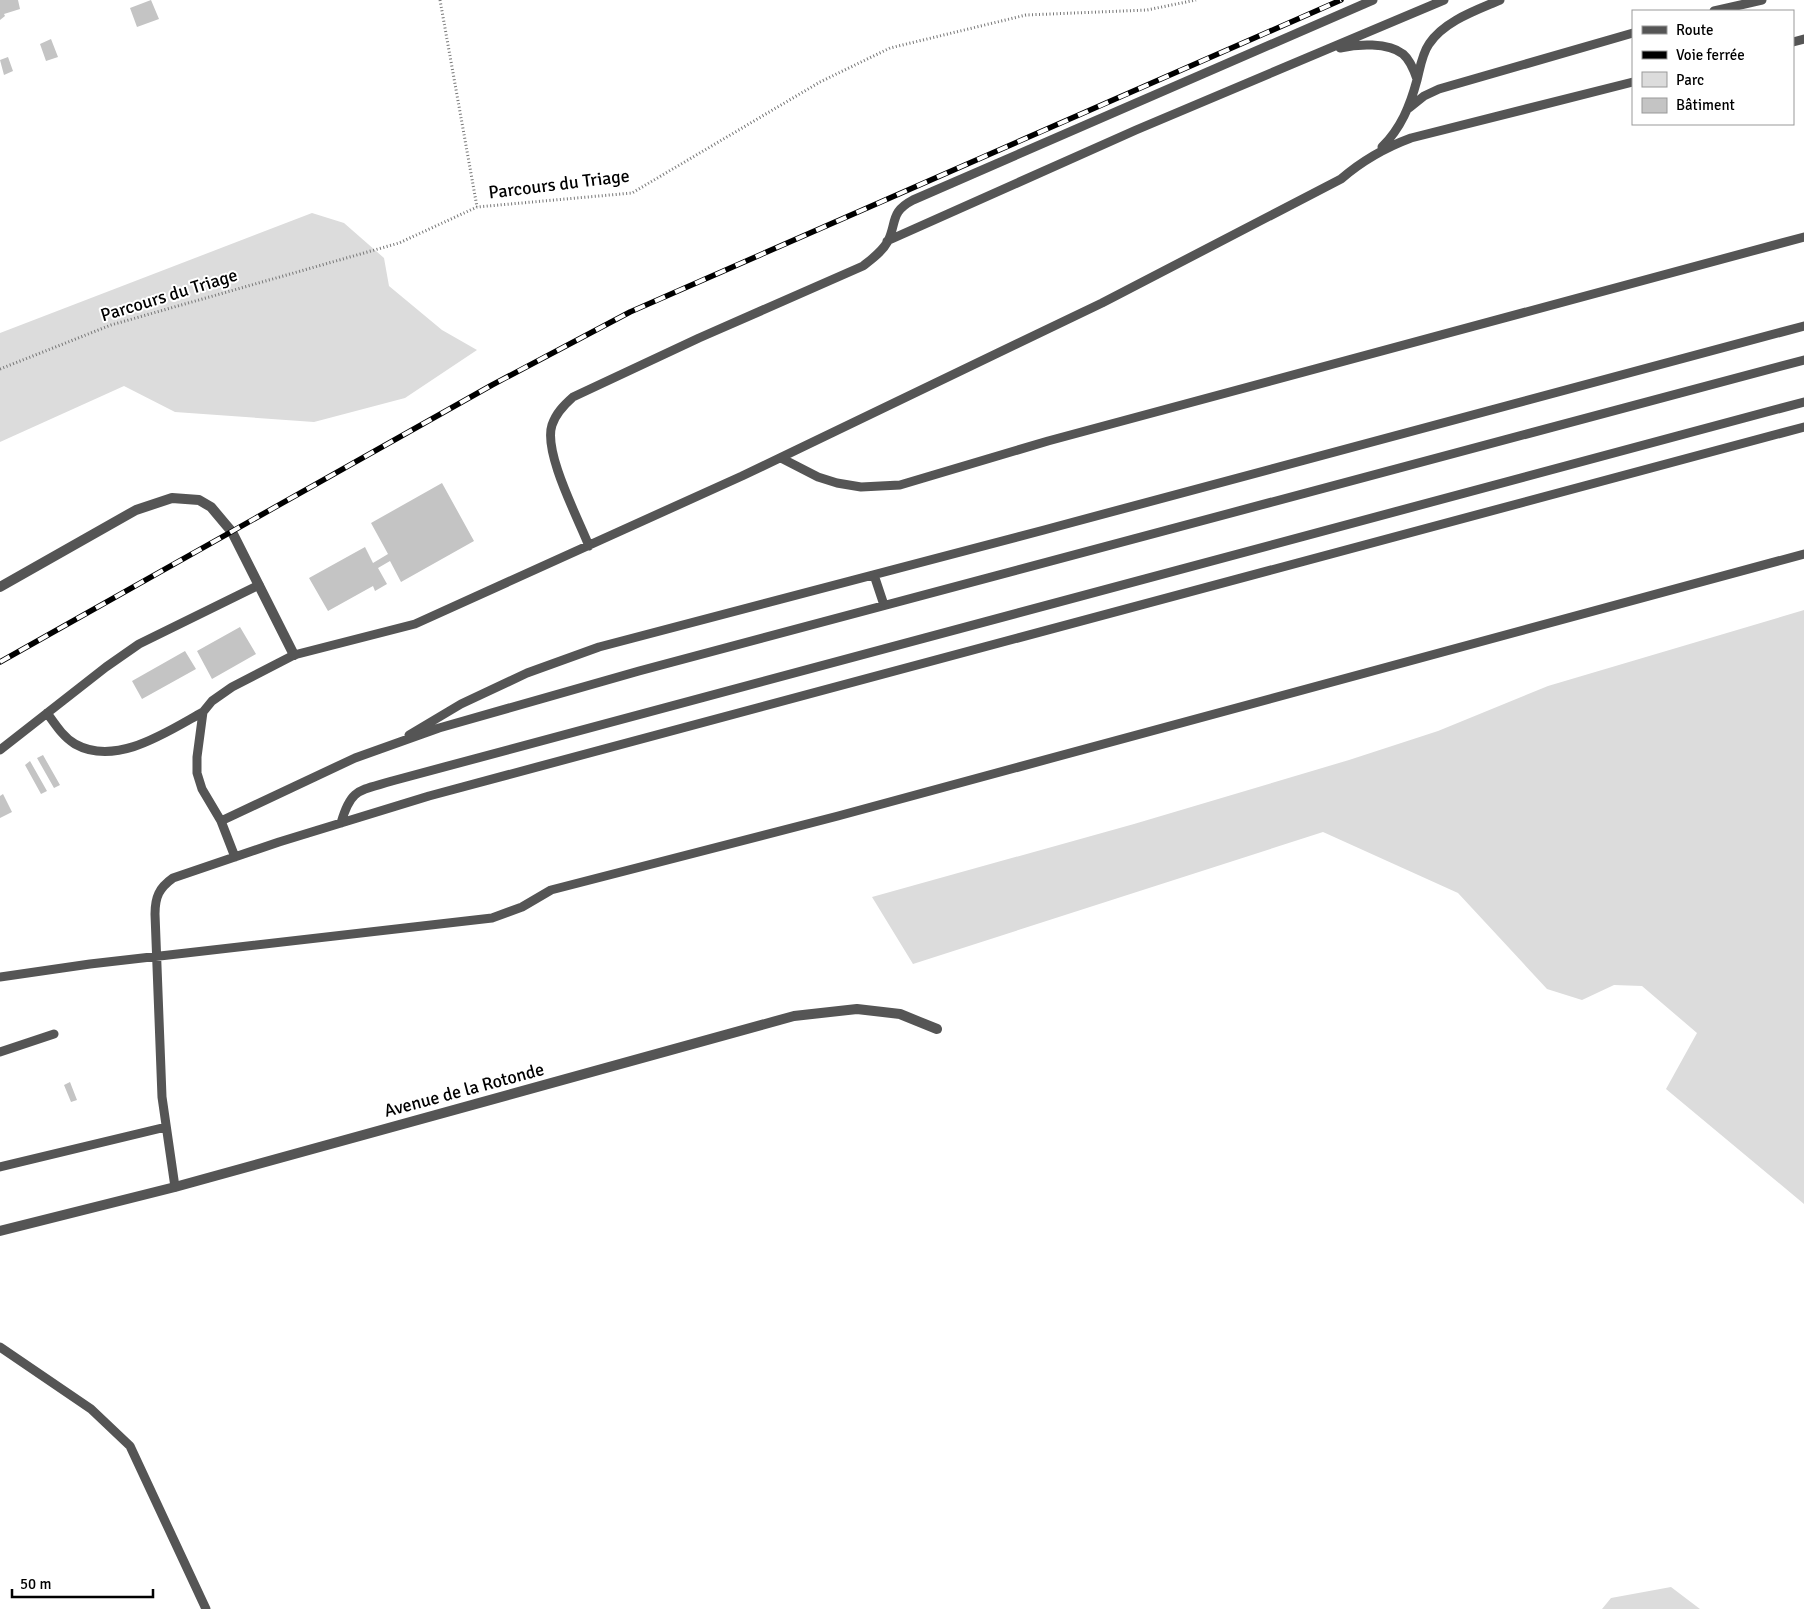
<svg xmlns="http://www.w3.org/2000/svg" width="1804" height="1609" font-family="Signika,sans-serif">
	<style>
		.green { fill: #dcdcdc }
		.building { fill: #c4c4c4 }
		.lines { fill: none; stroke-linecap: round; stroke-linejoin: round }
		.path { stroke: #777; stroke-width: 3; stroke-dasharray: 1 2.5; stroke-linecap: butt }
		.lane { stroke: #555; stroke-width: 9 }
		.street { stroke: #555; stroke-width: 10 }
		.rail-casing { stroke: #000; stroke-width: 5.5 }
		.rail { stroke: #fff; stroke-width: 4; stroke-dasharray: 11; stroke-linecap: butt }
		.labels { text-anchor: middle; stroke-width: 4; stroke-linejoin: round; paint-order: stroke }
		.street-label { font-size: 18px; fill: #000; stroke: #fff }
	</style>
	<rect width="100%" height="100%" fill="#fff"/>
	<!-- green -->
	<path class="green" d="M312,213L344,223L384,258L389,286L442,330L477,350L405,398L314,422L175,412L124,386L0,442V333Z
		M1804,610V1204L1666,1089L1697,1033L1642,986L1614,985L1582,1000L1547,989L1458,893L1323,832L913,964L872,897L1134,824L1349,760L1438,731L1548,686Z
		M1671,1587L1700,1609H1602L1611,1598Z"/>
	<!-- building -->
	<path class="building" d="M0,0H18L20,9L4,14L5,16L0,20Z
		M151,0L159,19L137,27L130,8Z
		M51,39L58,57L46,61L40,44Z
		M8,57L13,71L4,75L0,60Z
		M442,483L474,541L401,582L390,561L378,568L387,584L375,591L373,586L328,611L309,578L365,547L373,563L388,554L371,523Z
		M240,627L256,654L212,679L197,651Z
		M185,651L196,669L142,699L132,681Z
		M43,755L60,785L54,788L37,758Z
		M30,761L47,791L41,794L25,765Z
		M3,794L12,812L0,818V796Z
		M70,1082L77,1100L71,1102L64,1085Z"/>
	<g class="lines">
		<!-- path -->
		<path class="path" d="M440,0L477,207
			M0,369L111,325L399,243L477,207L632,193L820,82L890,48L1026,15L1147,10L1196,0"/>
		<!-- lane -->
		<path class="lane" d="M1714,11L1762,0
			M1793,42L1804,39
			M1340,48C1357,44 1388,42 1403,54C1410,60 1414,70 1417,79
			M1409,108L1424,96L1439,89L1633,33
			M1382,147C1401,128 1410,106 1417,80C1420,68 1422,54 1429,44C1444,21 1477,10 1500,0
			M887,241L1136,130L1444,0
			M781,458L818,477L837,483L861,487L900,485L1048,441L1804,237
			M589,546C578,518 543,452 552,425C556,413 564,405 573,397L699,338L863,266C872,259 882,252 888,241C897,222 890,212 913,200L1373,0
			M874,575L884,605
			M47,713C55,724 63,737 75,744C116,767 167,732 203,712
			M409,735L461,704L527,673L599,647L1044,530L1804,326
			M0,750L106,667L139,644L259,585
			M221,821L355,758L439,728L639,671L1804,360
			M341,823C351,788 359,791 392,781L1804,402
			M235,857L221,821L202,789L197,773V757L203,712L212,701L232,687L294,655L415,624L742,476L1102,303L1341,179C1363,160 1384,148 1411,138L1633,82
			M0,977L90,964L492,918L522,907L551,890L838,816L1804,554
			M0,1052L54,1034
			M0,1167L166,1127
			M175,1187L162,1097L155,914C155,897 159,888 173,878L279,842L429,796L1804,427
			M0,1347L91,1409L130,1446L206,1609"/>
		<!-- street -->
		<path class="street" d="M0,587L136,510L172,498L199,500L211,507L232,532L294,655
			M0,1231L175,1187L794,1016L857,1009L900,1014L937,1029"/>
		<!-- rail casing -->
		<g class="rail-casing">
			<path id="rail" d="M0,662L492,385L630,312L1341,0"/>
		</g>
		<!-- rail -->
		<use href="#rail" class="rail"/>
	</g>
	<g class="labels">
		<!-- street labels -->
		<g class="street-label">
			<text transform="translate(559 184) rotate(-7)" y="6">Parcours du Triage</text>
			<text transform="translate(169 295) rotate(-17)" y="6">Parcours du Triage</text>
			<text transform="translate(464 1090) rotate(-15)" y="6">Avenue de la Rotonde</text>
		</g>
	</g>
	<!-- legend -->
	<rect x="1632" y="10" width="162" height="115" fill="#ffffff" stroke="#999999"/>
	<rect x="1642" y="26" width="25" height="8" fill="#555555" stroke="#999999"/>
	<text x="1676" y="35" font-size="15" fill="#000000">Route</text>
	<rect x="1642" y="51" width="25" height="8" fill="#000000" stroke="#999999"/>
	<text x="1676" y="60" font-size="15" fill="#000000">Voie ferrée</text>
	<rect x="1642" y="72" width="25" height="15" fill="#dcdcdc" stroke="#999999"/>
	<text x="1676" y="85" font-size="15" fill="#000000">Parc</text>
	<rect x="1642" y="98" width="25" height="15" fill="#c4c4c4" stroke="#999999"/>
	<text x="1676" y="110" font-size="15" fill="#000000">Bâtiment</text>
	<!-- scale -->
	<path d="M12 1589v8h141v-8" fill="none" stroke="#000000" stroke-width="2.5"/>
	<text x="20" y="1589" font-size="15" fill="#000000" stroke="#ffffff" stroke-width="4" paint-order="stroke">50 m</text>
</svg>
